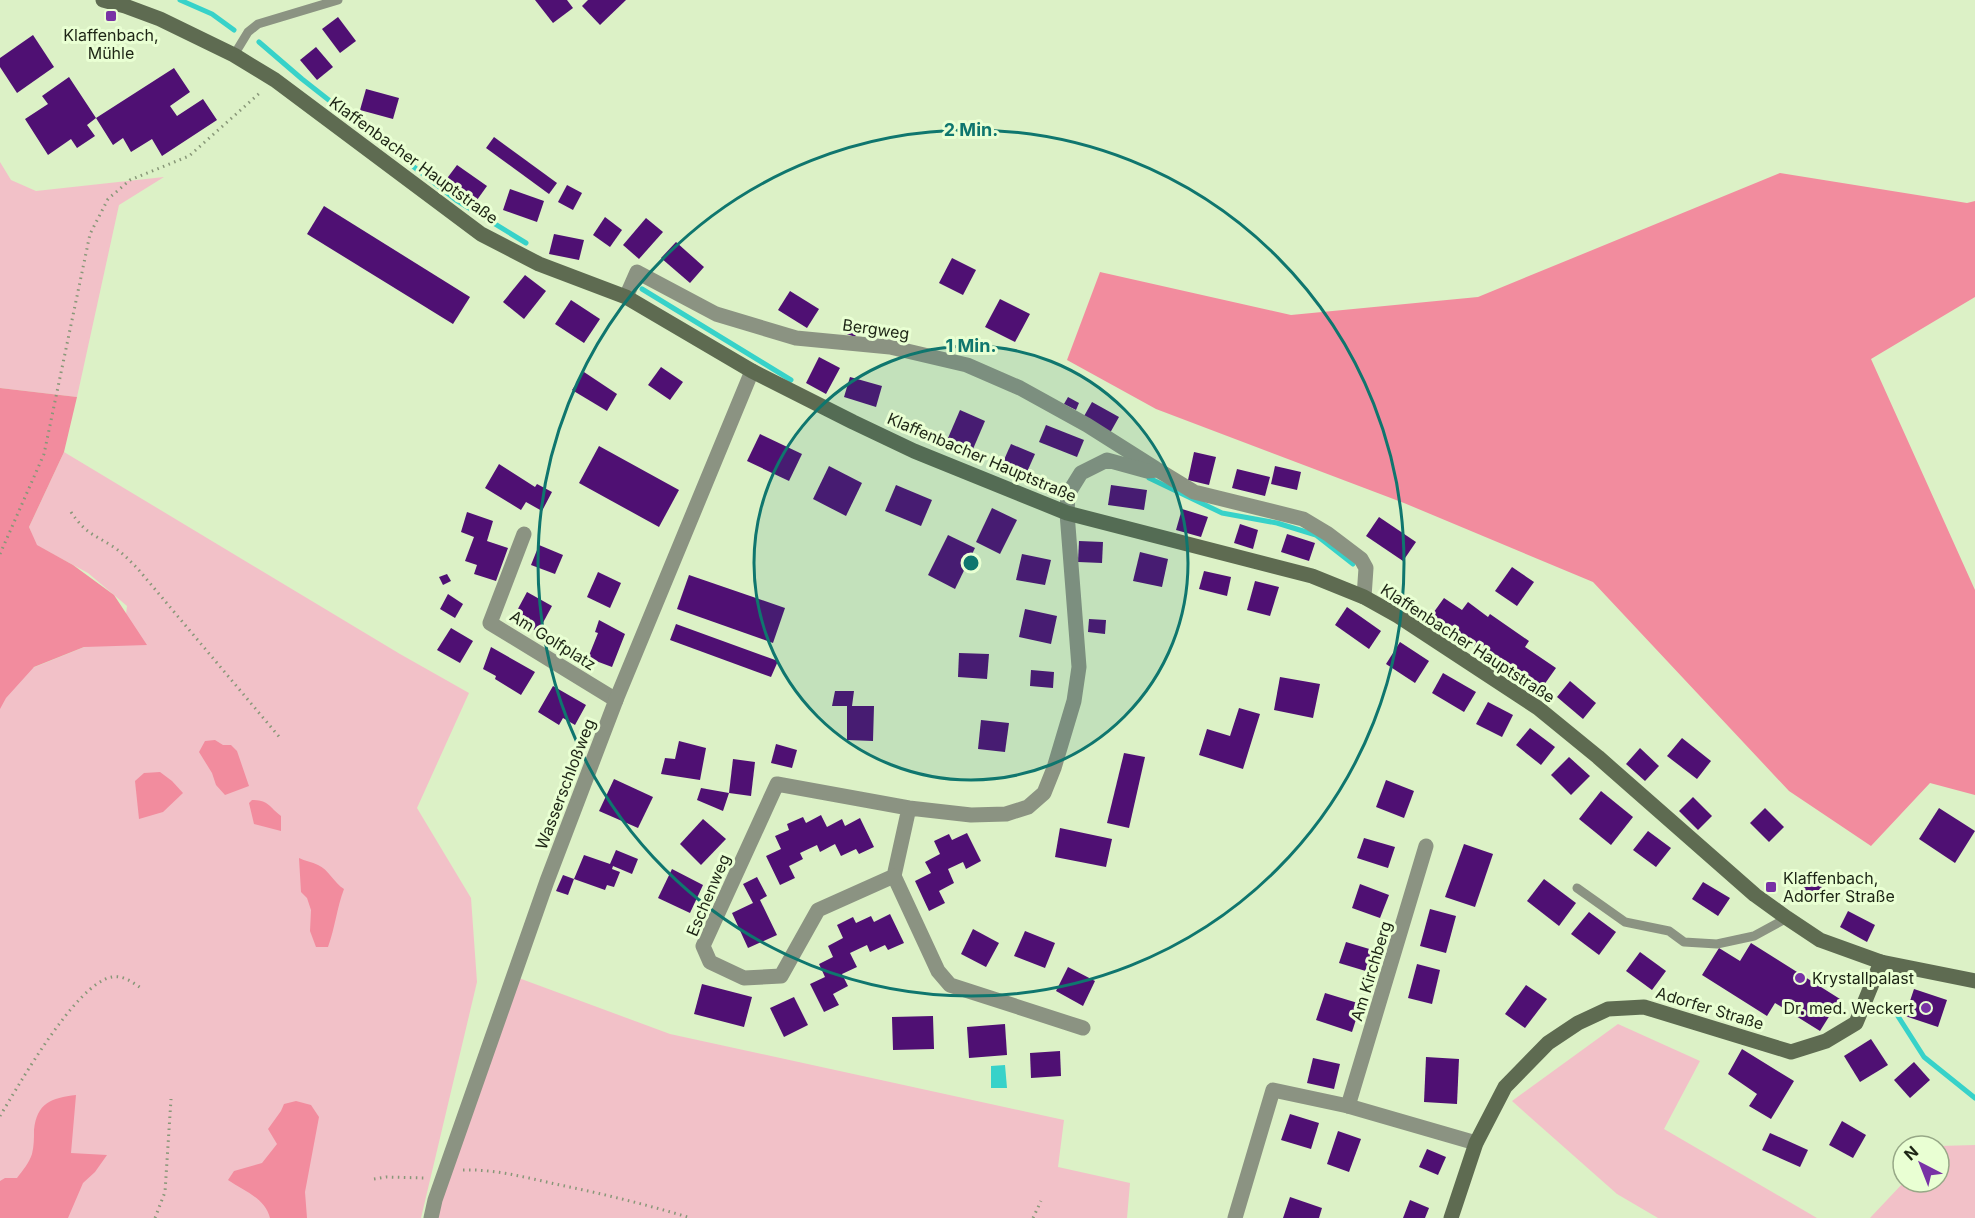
<svg xmlns="http://www.w3.org/2000/svg" width="1975" height="1218" font-family="Inter,sans-serif">
	<style>
		.green { fill: #f2c1c8 }
		.forest { fill: #f28c9e }
		.water { fill: #37d2c9 }
		.lines { fill: none; stroke-linecap: round; stroke-linejoin: round }
		.stream { stroke: #37d2c9; stroke-width: 5 }
		.building { fill: #4f1073 }
		.path { stroke: #889778; stroke-width: 3; stroke-dasharray: 1.5 4.5; stroke-linecap: butt }
		.lane { stroke: #8b9382; stroke-width: 9 }
		.street { stroke: #8b9382; stroke-width: 15 }
		.secondary { stroke: #5e6b51; stroke-width: 15 }
		.ring { fill: none; stroke: #0f766e; stroke-width: 3 }
		.poi-dot { fill: #7832a5; stroke: #e9ffd3; stroke-width: 2 }
		.labels { text-anchor: middle; dominant-baseline: central; stroke-width: 6; stroke-linejoin: round; paint-order: stroke }
		.poi-label { font-size: 16px; fill: #1d2515; stroke: #e9ffd3; text-anchor: start }
		.street-label { font-size: 16px; fill: #1d2515; stroke: #e9ffd3 }
		.centre { fill: #0f766e; stroke: #e9ffd3; stroke-width: 3 }
		.ring-label { font-size: 18px; text-anchor: middle; font-weight: bold; fill: #0f766e; stroke: #e9ffd3; stroke-width: 6; stroke-linejoin: round; paint-order: stroke }
	</style>
	<rect width="100%" height="100%" fill="#dcf1c6"/>
	<g class="green">
		<polygon points="0,162 11,180 36,191 164,177 119,205 77,397 0,388"/>
		<polygon points="64,452 400,654 469,693 417,808 471,898 477,982 421,1218 0,1218 0,681 124,631 127,606 88,573 36,545 29,527"/>
		<polygon points="516,977 670,1034 1064,1120 1058,1167 1130,1183 1127,1218 436,1218"/>
		<polygon points="1618,1024 1700,1061 1664,1129 1817,1218 1658,1218 1617,1194 1512,1101"/>
		<polygon points="1975,1145 1975,1218 1870,1218 1904,1182 1939,1182 1939,1146"/>
	</g>
	<g class="forest">
		<polygon points="1780,173 1967,203 1975,201 1975,297 1871,359 1975,590 1975,795 1930,783 1871,846 1789,791 1593,582 1404,503 1156,409 1067,360 1100,272 1291,315 1478,297"/>
		<polygon points="0,388 77,397 64,452 29,527 37,545 73,565 114,595 147,645 84,647 34,667 6,698 0,709"/>
		<polygon points="215,740 223,745 231,745 237,751 249,786 225,795 216,785 212,773 199,752 205,741"/>
		<polygon points="160,772 172,781 183,793 163,812 139,819 135,781 144,773"/>
		<path d="M 252,800 C 269,800 269,807 281,816 L 281,831 L 254,824 L 249,803 Z"/>
		<path d="M 299,858 C 305,861 312,862 318,865 C 328,869 334,883 344,889 C 337,907 335,928 328,947 L 316,947 L 310,931 L 311,910 L 307,898 L 301,892 Z"/>
		<path d="M 76,1095 L 71,1153 L 107,1155 L 95,1172 L 83,1183 L 68,1218 L 0,1218 L 0,1181 L 5,1178 L 17,1178 C 23,1170 29,1163 32,1154 C 34,1146 34,1138 34,1130 C 37,1103 51,1098 76,1095 Z"/>
		<path d="M 296,1101 L 311,1105 L 319,1117 L 305,1192 L 307,1218 L 270,1218 C 265,1198 244,1191 228,1180 L 234,1171 L 262,1163 L 277,1144 L 268,1129 L 281,1111 L 284,1104 Z"/>
	</g>
	<polygon class="water" points="1005,1065 1007,1088 991,1088 991,1066"/>
	<g class="lines">
		<g class="stream">
			<polyline points="180,0 212,14 234,30"/>
			<polyline points="259,42 302,79 456,200 526,243"/>
			<polyline points="642,289 791,380"/>
			<polyline points="1149,478 1222,513 1277,523 1316,535 1353,564"/>
			<polyline points="1894,1010 1924,1057 1975,1098"/>
		</g>
	</g>
	<g class="building">
		<polygon points="535,0 567,0 573,8 553,23"/>
		<polygon points="588,0 626,0 600,25 582,6"/>
		<polygon points="338,17 356,41 340,53 322,29"/>
		<polygon points="33,35 54,67 17,93 0,67 0,58"/>
		<polygon points="316,47 333,67 317,80 300,60"/>
		<polygon points="174,68 190,92 170,106 177,116 203,99 217,120 162,156 152,139 131,152 123,138 113,145 96,118"/>
		<polygon points="69,77 96,118 87,125 95,136 77,148 71,139 48,155 25,119 48,104 42,96"/>
		<polygon points="366,89 399,98 393,119 360,110"/>
		<polygon points="494,137 557,183 549,194 486,148"/>
		<polygon points="457,165 487,186 472,207 442,185"/>
		<polygon points="567,185 582,193 573,210 558,202"/>
		<polygon points="510,189 544,201 537,222 503,210"/>
		<polygon points="324,206 470,297 453,324 307,234"/>
		<polygon points="605,217 622,230 610,247 593,235"/>
		<polygon points="646,218 663,232 639,259 623,245"/>
		<polygon points="554,234 584,240 579,260 549,254"/>
		<polygon points="676,242 704,267 690,283 661,258"/>
		<polygon points="952,258 976,270 963,295 939,283"/>
		<polygon points="525,275 546,291 524,319 503,302"/>
		<polygon points="790,291 819,309 807,328 778,310"/>
		<polygon points="1000,299 1030,314 1015,342 985,327"/>
		<polygon points="571,300 600,319 584,343 555,324"/>
		<polygon points="847,326 858,330 855,337 844,333"/>
		<polygon points="819,357 840,368 826,394 806,383"/>
		<polygon points="661,367 683,382 670,400 648,385"/>
		<polygon points="584,372 617,394 607,411 572,390"/>
		<polygon points="850,377 882,386 876,407 844,397"/>
		<polygon points="1068,397 1079,403 1076,410 1064,404"/>
		<polygon points="1092,402 1119,417 1110,433 1083,418"/>
		<polygon points="960,410 985,421 970,456 945,445"/>
		<polygon points="1046,425 1084,440 1077,457 1039,442"/>
		<polygon points="760,434 802,454 789,481 747,461"/>
		<polygon points="1011,444 1035,454 1023,481 999,471"/>
		<polygon points="599,446 679,490 659,527 579,483"/>
		<polygon points="1194,452 1216,457 1209,485 1188,480"/>
		<polygon points="499,464 535,487 537,484 552,492 542,511 526,502 521,510 485,488"/>
		<polygon points="829,466 862,483 846,516 813,499"/>
		<polygon points="1275,466 1301,472 1297,490 1271,484"/>
		<polygon points="1237,469 1270,477 1265,496 1232,488"/>
		<polygon points="896,485 932,500 921,526 885,511"/>
		<polygon points="1111,485 1147,490 1144,510 1108,505"/>
		<polygon points="992,508 1017,520 1000,554 976,542"/>
		<polygon points="1182,509 1208,517 1201,537 1176,530"/>
		<polygon points="467,512 493,521 487,541 508,548 496,581 474,574 477,565 465,561 474,537 461,532"/>
		<polygon points="1379,517 1416,542 1403,561 1366,536"/>
		<polygon points="1240,524 1258,530 1253,549 1234,543"/>
		<polygon points="1287,534 1315,543 1309,561 1281,552"/>
		<polygon points="948,535 975,548 955,589 928,575"/>
		<polygon points="1079,541 1103,542 1102,563 1078,562"/>
		<polygon points="539,545 563,555 555,574 531,565"/>
		<polygon points="1140,552 1168,559 1162,587 1133,581"/>
		<polygon points="1022,554 1051,560 1045,585 1016,580"/>
		<polygon points="1512,567 1534,582 1517,606 1495,591"/>
		<polygon points="1204,571 1231,577 1227,596 1199,589"/>
		<polygon points="598,572 621,583 610,608 587,597"/>
		<polygon points="447,574 451,581 443,585 439,577"/>
		<polygon points="689,575 785,608 773,643 677,609"/>
		<polygon points="1255,581 1279,587 1270,616 1247,610"/>
		<polygon points="527,592 552,606 538,632 513,618"/>
		<polygon points="448,594 463,604 455,618 440,609"/>
		<polygon points="1444,598 1462,610 1468,602 1488,617 1490,614 1529,641 1525,647 1556,668 1539,692 1431,616"/>
		<polygon points="1347,607 1381,631 1369,649 1335,625"/>
		<polygon points="1025,609 1057,616 1051,644 1019,637"/>
		<polygon points="1089,619 1106,620 1105,634 1088,632"/>
		<polygon points="599,620 625,634 612,667 588,658 598,633 595,632"/>
		<polygon points="676,624 778,661 771,677 670,640"/>
		<polygon points="451,628 473,641 460,663 437,650"/>
		<polygon points="1400,642 1429,661 1415,683 1386,664"/>
		<polygon points="491,647 535,672 521,695 495,679 496,676 483,669"/>
		<polygon points="959,653 989,654 987,679 958,677"/>
		<polygon points="1031,670 1054,672 1053,688 1030,686"/>
		<polygon points="1443,673 1476,692 1464,712 1432,693"/>
		<polygon points="1280,677 1320,684 1313,718 1274,710"/>
		<polygon points="1570,681 1596,703 1583,719 1557,697"/>
		<polygon points="553,686 586,705 575,725 563,718 559,725 538,712"/>
		<polygon points="835,691 854,691 852,706 874,706 873,741 847,740 847,706 832,706"/>
		<polygon points="1488,702 1513,715 1502,737 1476,724"/>
		<polygon points="1239,708 1260,714 1243,769 1199,755 1207,729 1230,736"/>
		<polygon points="981,720 1009,723 1005,752 978,749"/>
		<polygon points="1530,728 1555,747 1541,765 1516,745"/>
		<polygon points="1682,738 1711,761 1697,779 1667,756"/>
		<polygon points="679,741 706,748 700,780 661,774 665,758 675,759"/>
		<polygon points="776,744 797,750 792,768 771,763"/>
		<polygon points="1640,748 1659,766 1645,781 1626,764"/>
		<polygon points="1124,753 1145,757 1129,828 1107,823"/>
		<polygon points="1569,757 1590,776 1571,795 1551,775"/>
		<polygon points="733,759 755,762 751,796 729,793"/>
		<polygon points="614,779 653,797 638,828 599,811"/>
		<polygon points="1386,780 1414,791 1404,818 1376,807"/>
		<polygon points="701,788 729,793 723,811 697,800"/>
		<polygon points="1601,791 1633,817 1611,845 1579,819"/>
		<polygon points="1693,797 1712,816 1698,830 1679,811"/>
		<polygon points="1765,808 1784,827 1769,842 1750,823"/>
		<polygon points="1939,808 1975,831 1955,863 1919,839"/>
		<polygon points="821,815 827,827 842,819 845,826 860,818 874,847 859,854 856,849 841,856 835,844 820,852 817,845 800,853 803,859 789,866 795,878 780,885 766,856 781,849 775,836 789,830 787,824 803,817 806,823"/>
		<polygon points="703,819 726,839 701,865 680,844"/>
		<polygon points="1060,828 1112,839 1106,867 1055,857"/>
		<polygon points="1648,831 1671,848 1656,867 1633,850"/>
		<polygon points="967,833 981,861 966,869 963,862 948,869 954,883 939,891 945,903 929,911 915,881 931,873 925,862 940,854 934,841 949,834 952,840"/>
		<polygon points="1364,838 1395,847 1388,868 1357,858"/>
		<polygon points="1464,844 1493,854 1475,907 1445,897"/>
		<polygon points="616,850 638,859 632,874 613,866 612,869 620,872 614,887 607,885 605,890 574,879 584,855 610,864"/>
		<polygon points="672,869 703,885 690,913 658,898"/>
		<polygon points="1812,872 1829,894 1816,904 1799,882"/>
		<polygon points="563,875 574,879 568,895 556,891"/>
		<polygon points="757,877 767,896 760,900 777,935 748,948 732,913 753,903 743,884"/>
		<polygon points="1544,879 1576,903 1559,926 1527,901"/>
		<polygon points="1703,882 1730,898 1718,916 1692,899"/>
		<polygon points="1360,884 1389,895 1380,918 1352,908"/>
		<polygon points="1430,909 1456,916 1446,953 1420,946"/>
		<polygon points="1848,911 1875,925 1867,942 1840,927"/>
		<polygon points="1589,912 1616,932 1599,955 1571,934"/>
		<polygon points="890,914 904,943 888,950 885,945 870,952 867,945 850,953 857,967 842,974 848,986 833,994 839,1005 824,1012 810,984 825,977 819,964 833,957 828,946 843,938 837,925 853,917 856,923 871,916 874,922"/>
		<polygon points="973,929 999,943 986,967 961,954"/>
		<polygon points="1025,931 1055,943 1045,968 1014,956"/>
		<polygon points="1346,942 1376,951 1369,972 1339,963"/>
		<polygon points="1751,943 1840,999 1820,1031 1775,1003 1767,1016 1702,975 1719,948 1740,961"/>
		<polygon points="1640,952 1666,971 1652,990 1626,971"/>
		<polygon points="1417,964 1440,970 1432,1004 1408,998"/>
		<polygon points="1068,967 1095,981 1083,1006 1056,991"/>
		<polygon points="702,984 752,997 744,1027 694,1014"/>
		<polygon points="1526,985 1547,999 1525,1028 1505,1014"/>
		<polygon points="1914,989 1947,1000 1938,1027 1905,1016"/>
		<polygon points="1325,993 1361,1004 1352,1032 1316,1020"/>
		<polygon points="794,997 808,1025 784,1037 770,1008"/>
		<polygon points="933,1016 934,1049 893,1050 892,1017"/>
		<polygon points="1005,1024 1007,1055 969,1058 967,1027"/>
		<polygon points="1871,1039 1888,1065 1860,1082 1844,1056"/>
		<polygon points="1742,1049 1794,1081 1771,1119 1749,1106 1757,1094 1728,1074"/>
		<polygon points="1060,1051 1061,1076 1031,1078 1030,1053"/>
		<polygon points="1426,1057 1459,1059 1457,1104 1424,1102"/>
		<polygon points="1313,1058 1340,1064 1334,1089 1307,1083"/>
		<polygon points="1914,1062 1930,1080 1910,1098 1894,1080"/>
		<polygon points="1290,1114 1319,1123 1311,1149 1281,1140"/>
		<polygon points="1842,1121 1866,1135 1853,1158 1829,1145"/>
		<polygon points="1338,1131 1361,1139 1349,1172 1327,1164"/>
		<polygon points="1770,1133 1808,1150 1800,1167 1762,1150"/>
		<polygon points="1427,1149 1446,1157 1438,1175 1419,1167"/>
		<polygon points="1290,1197 1322,1208 1319,1218 1283,1218"/>
		<polygon points="1410,1200 1429,1208 1425,1218 1403,1218"/>
	</g>
	<g class="lines">
		<g class="path">
			<path d="M 71,512 C 85,533 93,534 112,546 C 122,552 130,561 138,569 L 281,739"/>
			<polyline points="0,554 44,454 90,234 108,199 130,180 189,156 262,91"/>
			<path d="M 0,1116 C 19,1085 76,983 112,977 C 123,975 132,982 141,988"/>
			<path d="M 463,1170 C 496,1169 528,1178 560,1185 C 604,1194 648,1205 691,1218"/>
			<polyline points="374,1179 386,1177 425,1178"/>
			<polyline points="155,1218 165,1192 171,1099"/>
			<polyline points="1033,1218 1041,1201"/>
		</g>
		<g class="lane">
			<polyline points="234,55 248,32 258,24 338,0"/>
			<polyline points="1577,888 1625,922 1669,931 1684,942 1717,944 1754,936 1787,918"/>
		</g>
		<g class="street">
			<polyline points="626,297 637,272 716,314 796,338 890,347 967,365 1020,388 1087,425 1155,468"/>
			<polyline points="524,534 490,623 616,700"/>
			<polyline points="909,808 894,876 818,910 781,976 744,978 710,962 703,946 777,784 909,808 971,815 1006,814 1028,807 1044,793 1054,768 1074,701 1079,667 1067,513 1068,494 1081,473 1107,460 1147,471 1158,470 1194,492 1303,519 1328,534 1361,559 1366,568 1364,597"/>
			<polyline points="894,876 938,971 950,985 1083,1028"/>
			<polyline points="1348,1106 1426,846"/>
			<polyline points="431,1218 435,1200 547,881 616,700 752,371"/>
			<polyline points="1235,1218 1273,1090 1348,1106 1476,1143"/>
		</g>
		<g class="secondary">
			<polyline points="103,0 125,6 160,19 234,55 275,80 481,234 539,264 626,297 752,371 853,422 914,451 1067,513 1312,576 1364,597 1398,616 1538,708 1598,757 1755,895 1787,918 1820,940 1881,962 1975,981"/>
			<polyline points="1451,1218 1476,1143 1505,1087 1548,1043 1578,1023 1608,1009 1644,1007 1791,1052 1826,1041 1856,1023 1881,962"/>
		</g>
	</g>
	<circle cx="971" cy="563" r="217" fill="#0f766e" fill-opacity=".12"/>
	<g class="ring">
		<circle cx="971" cy="563" r="217"/>
		<circle cx="971" cy="563" r="433"/>
	</g>
	<g class="poi-dot">
		<rect x="105" y="10" width="12" height="12" rx="3"/>
		<rect x="1765" y="881" width="12" height="12" rx="3"/>
		<circle cx="1800" cy="978" r="6"/>
		<circle cx="1926" cy="1008" r="6"/>
	</g>
	<g class="labels">
		<g class="poi-label">
			<text x="111" y="35" text-anchor="middle">Klaffenbach,<tspan x="111" dy="18">Mühle</tspan></text>
			<text x="1783" y="878">Klaffenbach,<tspan x="1783" dy="18">Adorfer Straße</tspan></text>
			<text x="1812" y="978">Krystallpalast</text>
			<text x="1914" y="1008" text-anchor="end">Dr. med. Weckert</text>
		</g>
		<g class="street-label">
			<text transform="translate(414 160) rotate(36)">Klaffenbacher Hauptstraße</text>
			<text transform="translate(876 329) rotate(8)">Bergweg</text>
			<text transform="translate(982 457) rotate(23)">Klaffenbacher Hauptstraße</text>
			<text transform="translate(553 640) rotate(32)">Am Golfplatz</text>
			<text transform="translate(1468 643) rotate(33)">Klaffenbacher Hauptstraße</text>
			<text transform="translate(565 784) rotate(-69)">Wasserschloßweg</text>
			<text transform="translate(708 895) rotate(-67)">Eschenweg</text>
			<text transform="translate(1371 971) rotate(-73)">Am Kirchberg</text>
			<text transform="translate(1710 1008) rotate(17)">Adorfer Straße</text>
		</g>
	</g>
	<circle cx="971" cy="563" r="9" class="centre"/>
	<g class="ring-label">
		<text x="971" y="136">2 Min.</text>
		<text x="971" y="352">1 Min.</text>
	</g>
	<g transform="translate(1921 1164) rotate(318)"><circle r="28" fill="#e9ffd3" stroke="#97a887" stroke-width="1.5"/>
	<path d="M0-4.5L10 22L0 15L-10 22Z" fill="#7832a5"/>
	<text y="-9" font-size="16" font-weight="bold" text-anchor="middle" fill="#1d2515">N</text>
	</g>
</svg>
